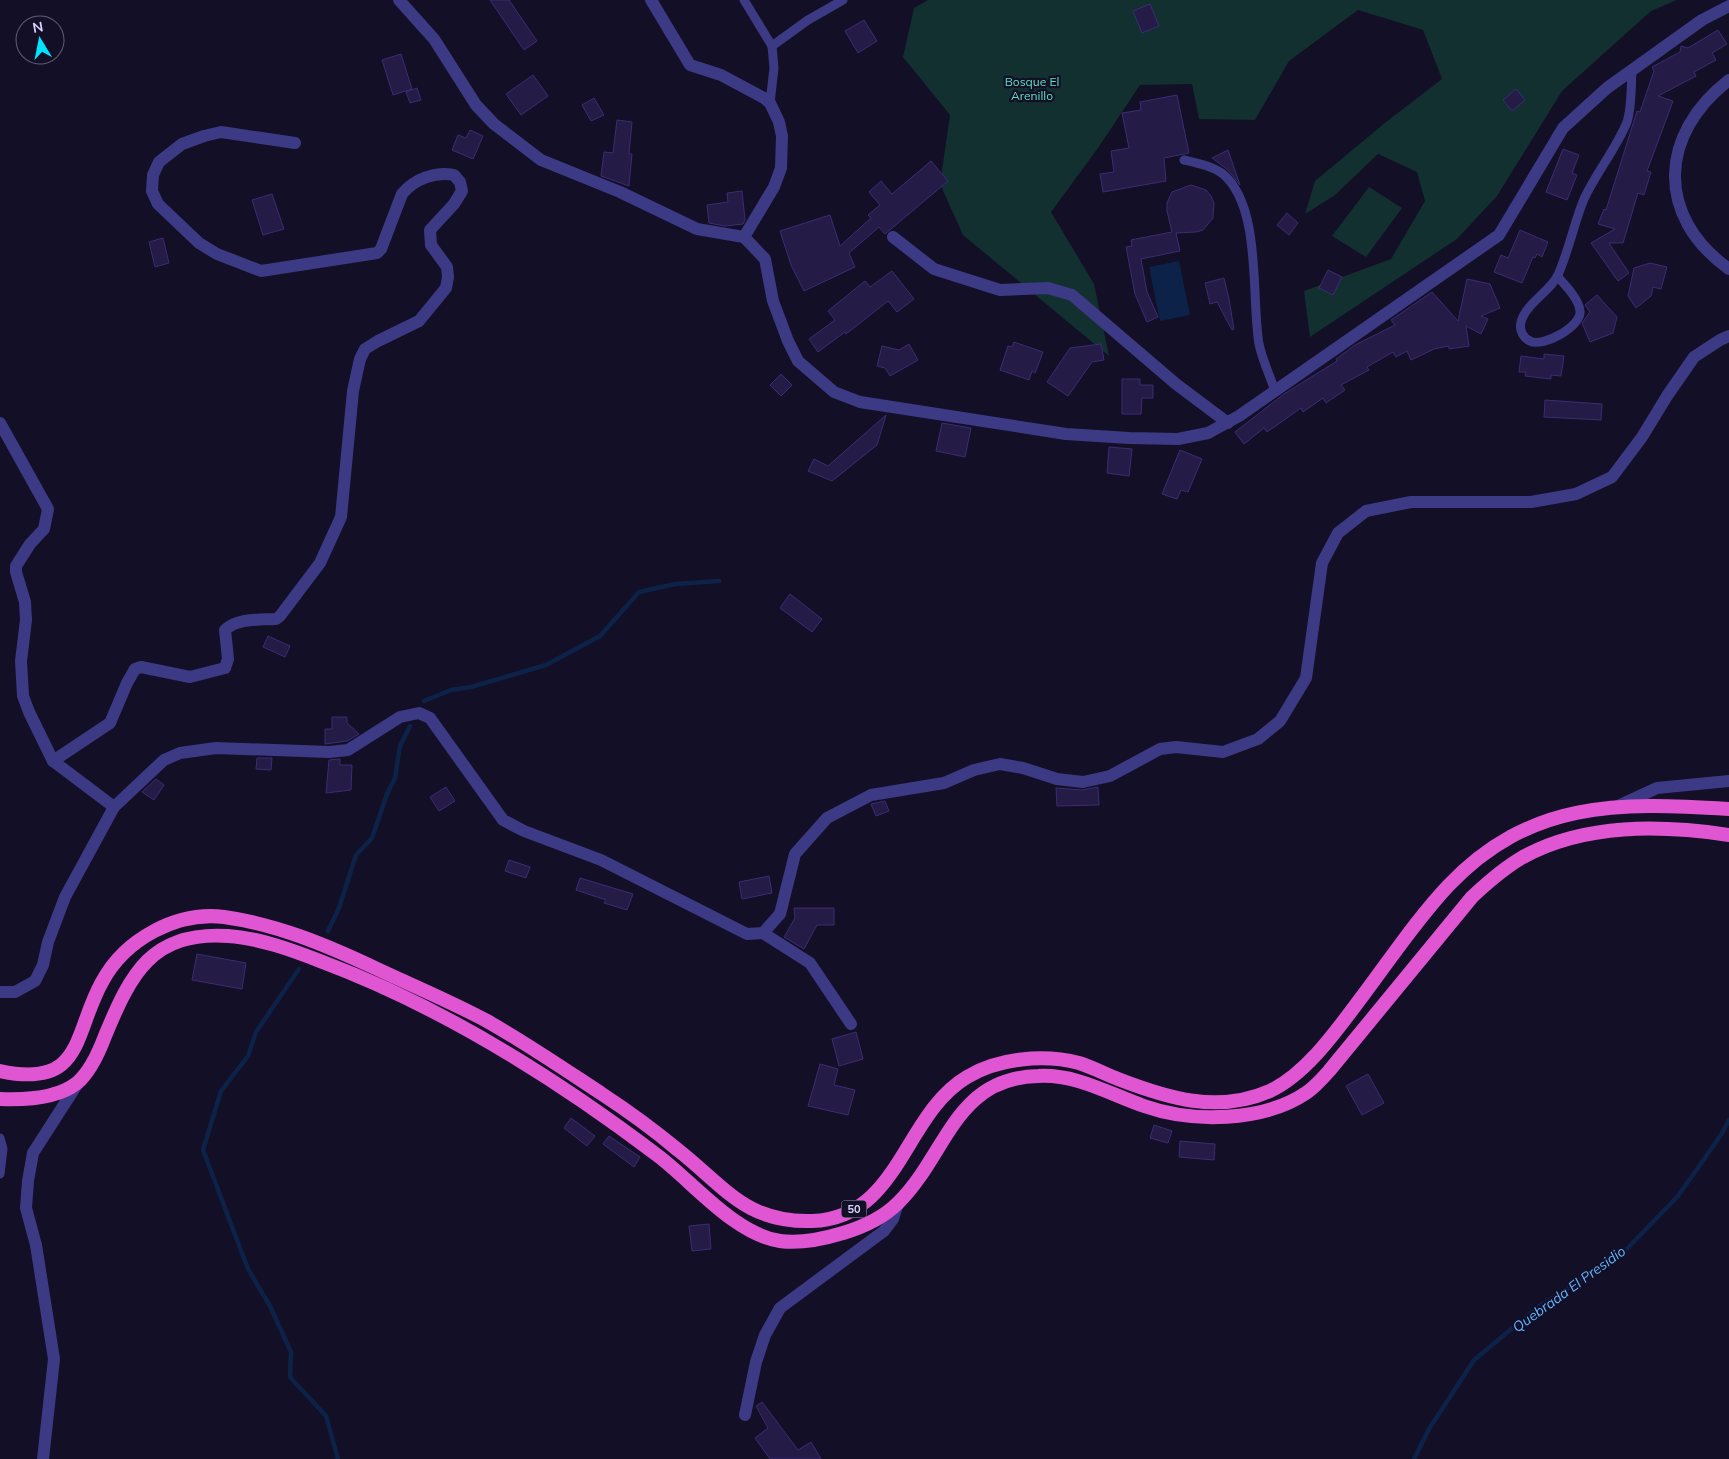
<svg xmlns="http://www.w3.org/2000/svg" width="1729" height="1459" font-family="Mulish,sans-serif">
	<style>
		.green { fill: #12302f }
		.water { fill: #0c2248 }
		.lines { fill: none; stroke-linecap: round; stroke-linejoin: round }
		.stream { stroke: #0c2248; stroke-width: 4.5 }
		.building { fill: #241b47; stroke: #3b2d73 }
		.service { stroke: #3d3a85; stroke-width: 9 }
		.minor { stroke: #3d3a85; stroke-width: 12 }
		.trunk { stroke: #e055d1; stroke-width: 14 }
		.labels { text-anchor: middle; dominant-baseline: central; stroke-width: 4.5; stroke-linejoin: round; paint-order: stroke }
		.shield { fill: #130f26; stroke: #9e99be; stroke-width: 1 }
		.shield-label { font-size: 11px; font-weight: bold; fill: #d9d4ff }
		.park-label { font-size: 12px; fill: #5fe0c0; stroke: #130f26 }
		.water-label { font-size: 14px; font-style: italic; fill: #62b6ff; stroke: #130f26 }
	</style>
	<rect width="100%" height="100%" fill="#130f26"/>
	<g class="green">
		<polygon points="928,0 1677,0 1651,11 1562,91 1497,196 1457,239 1310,337 1304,291 1391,259 1425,201 1417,172 1378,154 1335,195 1305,214 1315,181 1386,122 1442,79 1423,30 1358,10 1289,61 1255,120 1199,119 1192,84 1140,85 1098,148 1051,212 1094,284 1109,356 963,235 940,184 950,115 903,57 914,8"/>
		<polygon points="1369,187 1402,208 1366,257 1332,236"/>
	</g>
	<polygon class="water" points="1179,261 1190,315 1160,321 1149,267"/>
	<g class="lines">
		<g class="stream">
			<polyline points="424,701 451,690 471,687 546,665 600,636 639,592 675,584 719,581"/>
			<polyline points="328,931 339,908 356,855 372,838 387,794 395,778 400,746 410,726"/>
			<polyline points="299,969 256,1032 248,1056 221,1091 203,1150 248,1269 270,1306 291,1352 290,1377 326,1416 338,1459"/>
			<polyline points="1414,1459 1429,1429 1474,1360 1538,1307 1620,1256 1678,1196 1721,1135 1729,1120"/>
		</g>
	</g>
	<g class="building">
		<polygon points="490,0 509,0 537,41 524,50"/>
		<polygon points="1150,4 1159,26 1142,33 1133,11"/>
		<polygon points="864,20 877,41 858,53 845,31"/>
		<polygon points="1718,30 1727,44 1712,53 1716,60 1694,72 1696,76 1658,96 1673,101 1647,171 1651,172 1644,195 1638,193 1623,243 1609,243 1629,273 1618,281 1591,243 1615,229 1598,224 1604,209 1606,210 1637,111 1640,112 1654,71 1652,67 1680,52 1681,46 1688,48"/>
		<polygon points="401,54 412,89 393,95 382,60"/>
		<polygon points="533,75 548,96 521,115 506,94"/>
		<polygon points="417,88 421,100 410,103 406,92"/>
		<polygon points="1516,89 1525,100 1512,111 1503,100"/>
		<polygon points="1177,95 1189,153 1164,158 1166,181 1103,192 1100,174 1114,172 1111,151 1129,148 1122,113 1141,110 1140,102"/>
		<polygon points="594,98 604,115 591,121 582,105"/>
		<polygon points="617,120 632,122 629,154 632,154 629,186 601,176 604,152 613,153"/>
		<polygon points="470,130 483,136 473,159 452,150 458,135 466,138"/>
		<polygon points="1563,149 1579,155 1572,173 1577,175 1567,200 1546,192"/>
		<polygon points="1228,150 1240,185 1228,170 1212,158"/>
		<polygon points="931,161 948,181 885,234 879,227 849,253 855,267 804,291 791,265 780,231 830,215 840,246 871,218 868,215 880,205 869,192 881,181 892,194"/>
		<polygon points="1191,185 1206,190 1211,196 1214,203 1213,218 1203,230 1196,232 1176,233 1180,251 1141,259 1147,292 1158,317 1147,322 1135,294 1126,247 1132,246 1131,240 1172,232 1167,211 1167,203 1172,192"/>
		<polygon points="742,191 745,220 743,224 725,226 709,223 707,205 728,202 727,193"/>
		<polygon points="272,194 284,229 263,235 252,200"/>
		<polygon points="1287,213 1298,223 1289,235 1277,225"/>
		<polygon points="1520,230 1548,242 1542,257 1537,254 1535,258 1533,257 1522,283 1494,272 1501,255 1508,258"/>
		<polygon points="163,238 169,263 155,267 149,242"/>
		<polygon points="1650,263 1667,267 1661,289 1653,287 1651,296 1636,308 1628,296 1634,268"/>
		<polygon points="1328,270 1342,277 1333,295 1319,288"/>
		<polygon points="892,271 914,299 897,312 888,301 846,334 845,332 818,352 809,339 835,320 828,311 865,281 870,287"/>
		<polygon points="1224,278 1229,299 1234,329 1232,330 1217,302 1210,304 1205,283"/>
		<polygon points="1467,279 1490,284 1500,308 1481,316 1488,319 1481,334 1466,326 1469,346 1449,349 1449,346 1434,349 1411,360 1407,351 1396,357 1393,352 1367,367 1369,370 1341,385 1345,390 1326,403 1323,398 1303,412 1301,408 1267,432 1264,428 1244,444 1235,432 1284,394 1337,361 1336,359 1355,345 1395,325 1391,320 1432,292 1458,321"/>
		<polygon points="1597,295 1617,317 1613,333 1590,342 1582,323 1590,312 1585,305"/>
		<polygon points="1014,342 1043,352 1035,373 1032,371 1029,380 1000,370 1008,346 1012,347"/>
		<polygon points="909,344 918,360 890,376 885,368 877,366 882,346 899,350"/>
		<polygon points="1101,344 1104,360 1092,362 1068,396 1047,382 1070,348"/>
		<polygon points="1544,354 1564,356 1561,376 1551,375 1551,379 1525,376 1526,372 1519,372 1521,356 1544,359"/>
		<polygon points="781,374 792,385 781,396 770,385"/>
		<polygon points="1122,379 1140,379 1140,385 1153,385 1153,398 1142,398 1141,414 1122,414"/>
		<polygon points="1545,400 1602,404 1601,420 1544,417"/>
		<polygon points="886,415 877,445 832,481 808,471 814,459 828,466"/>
		<polygon points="942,423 971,428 965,457 936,451"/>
		<polygon points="1109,447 1132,449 1129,476 1107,473"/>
		<polygon points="1180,450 1202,459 1188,492 1181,490 1177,499 1162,494"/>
		<polygon points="790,594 822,619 812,632 780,608"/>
		<polygon points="268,636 290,646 285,657 263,647"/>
		<polygon points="332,717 347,717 347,723 359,734 347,741 325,744 325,729 332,729"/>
		<polygon points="257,758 272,758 271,770 256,769"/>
		<polygon points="340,759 340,765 352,765 351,790 326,793 329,760"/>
		<polygon points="156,779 164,785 154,800 142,792"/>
		<polygon points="446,787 455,801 439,811 430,797"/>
		<polygon points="1098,787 1099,805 1057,806 1056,788 1082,790"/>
		<polygon points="885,801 889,811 876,816 871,804"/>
		<polygon points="509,860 530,867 526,878 505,871"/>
		<polygon points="769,876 772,893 742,899 739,882"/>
		<polygon points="580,878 633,894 627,910 604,903 606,900 576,890"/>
		<polygon points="794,908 834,908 834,925 817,925 804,949 784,937 795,918"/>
		<polygon points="197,954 246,963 242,989 192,980"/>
		<polygon points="856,1032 863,1059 839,1066 832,1039"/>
		<polygon points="820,1064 838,1069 834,1085 855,1090 848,1115 808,1106"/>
		<polygon points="1368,1074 1384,1103 1362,1115 1346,1086"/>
		<polygon points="571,1118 595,1136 587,1146 564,1128"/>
		<polygon points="1154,1125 1172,1131 1168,1143 1150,1138"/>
		<polygon points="609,1136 640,1157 634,1167 603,1144"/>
		<polygon points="1180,1141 1215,1144 1214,1160 1179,1157"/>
		<polygon points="709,1224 711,1249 692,1251 689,1226"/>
		<polygon points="762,1402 798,1450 811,1442 821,1459 770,1459 755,1438 768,1428 756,1406"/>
	</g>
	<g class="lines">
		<g class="service">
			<polyline points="744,0 772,46"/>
			<polyline points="770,103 774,68 772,46 808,20 843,0"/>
			<path d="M 1184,160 C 1197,163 1212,166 1223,174 C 1262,207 1251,298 1259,344 C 1262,359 1270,376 1275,391"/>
			<path d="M 1557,276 C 1565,285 1579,299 1580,311 C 1582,326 1543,348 1530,341 C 1523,338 1519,330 1521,322 C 1526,303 1550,292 1558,275 C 1569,250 1574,223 1584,199 C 1596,173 1616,149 1627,122 C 1632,107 1631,85 1632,69"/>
			<polyline points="0,1138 3,1149 0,1174"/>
		</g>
		<g class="minor">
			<polyline points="399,0 434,39 476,105 494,124 541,160 620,192 697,229 744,237 765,259 773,301 788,341 798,361 834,392 860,402 1066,434 1129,438 1178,439 1208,433 1239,416 1499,235 1563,128 1607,88 1702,20 1729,6"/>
			<polyline points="651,0 690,65 721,75 764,98 770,103 779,122 782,136 781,168 774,187 744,237"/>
			<path d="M 1729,80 C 1659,134 1655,216 1729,269"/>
			<polyline points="893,237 934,269 1000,290 1048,288 1072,295 1176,384 1228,423"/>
			<polyline points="0,423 48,509 44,529 30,544 16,566 16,572 25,602 26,620 21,661 23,696 29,712 53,761 114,807"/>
			<path d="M 53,761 L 110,723 L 127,683 L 135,669 L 141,667 L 190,677 L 225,668 L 228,659 L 225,630 C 237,618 259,620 276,619 L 280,616 L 320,563 L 341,517 L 353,391 L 360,359 L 365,349 L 378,341 L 419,321 L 446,288 L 448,277 L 447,267 L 431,245 L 430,230 L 454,204 L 462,191 L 460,182 L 454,175 C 436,171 414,179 402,194 L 381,249 L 377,253 L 261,271 L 217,254 L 199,243 L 158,204 L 152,191 L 153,175 L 159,162 L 182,144 L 204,136 L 221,132 L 295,143"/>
			<polyline points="1618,806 1657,788 1729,781"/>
			<polyline points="763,933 810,963 851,1024"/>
			<polyline points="0,992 15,992 35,981 43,965 48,942 65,897 114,807 164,760 180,753 216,748 329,752 348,750 400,717 419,713 430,718 503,820 524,831 601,860 747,934 763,933 780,914 795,854 827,818 871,795 944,783 974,770 1000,764 1023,768 1057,779 1083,782 1110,776 1160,749 1176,747 1223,752 1258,739 1280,721 1306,678 1322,563 1338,533 1366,511 1411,502 1531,502 1576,494 1612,477 1642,437 1667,396 1694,357 1720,340 1729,336"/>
			<polyline points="745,1415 756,1362 765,1335 780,1308 884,1231 893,1219 898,1203"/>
			<polyline points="43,1459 54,1359 36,1245 26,1208 28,1181 33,1153 78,1083"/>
		</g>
		<g class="trunk">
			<path d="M 0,1071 C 84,1089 73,1034 102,982 C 125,939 177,911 224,917 C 276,924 326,945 373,967 C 411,985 450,1001 487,1021 C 526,1043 564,1069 602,1094 C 628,1111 654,1130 678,1150 C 725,1187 746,1223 812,1221 C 900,1218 903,1115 967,1077 C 998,1058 1044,1054 1079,1063 C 1092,1067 1105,1074 1118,1079 C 1167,1098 1218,1114 1270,1091 C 1308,1073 1339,1027 1364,994 C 1391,958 1417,919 1448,886 C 1530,800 1618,802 1729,809"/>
			<path d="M 0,1099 C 24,1100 57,1099 77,1083 C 90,1072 99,1052 105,1036 C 131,973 152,931 228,936 C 259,938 292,950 320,961 C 441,1006 554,1077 657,1155 C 692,1181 734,1234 780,1241 C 800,1244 823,1239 843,1233 C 863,1227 883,1218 898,1203 C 947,1155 954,1078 1038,1076 C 1077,1074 1109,1094 1144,1106 C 1192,1123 1263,1122 1306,1093 C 1315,1087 1322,1079 1329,1071 L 1472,897 C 1488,882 1504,868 1523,857 C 1585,823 1661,825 1729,835"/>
		</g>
	</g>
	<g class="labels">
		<rect class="shield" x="841.5" y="1200.5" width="25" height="17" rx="4"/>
		<g class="shield-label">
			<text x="854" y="1209">50</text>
		</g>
		<g class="park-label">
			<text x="1032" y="81">Bosque El<tspan x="1032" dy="14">Arenillo</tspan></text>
		</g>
		<g class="water-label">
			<text transform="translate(1569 1289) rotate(-36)">Quebrada El Presidio</text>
		</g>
	</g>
	<g transform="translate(40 40) rotate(350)"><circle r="24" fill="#130f26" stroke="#625e7d"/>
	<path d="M0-4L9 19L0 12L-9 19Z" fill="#00e5ff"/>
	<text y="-8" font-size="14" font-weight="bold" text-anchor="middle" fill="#d9d4ff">N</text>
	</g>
</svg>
